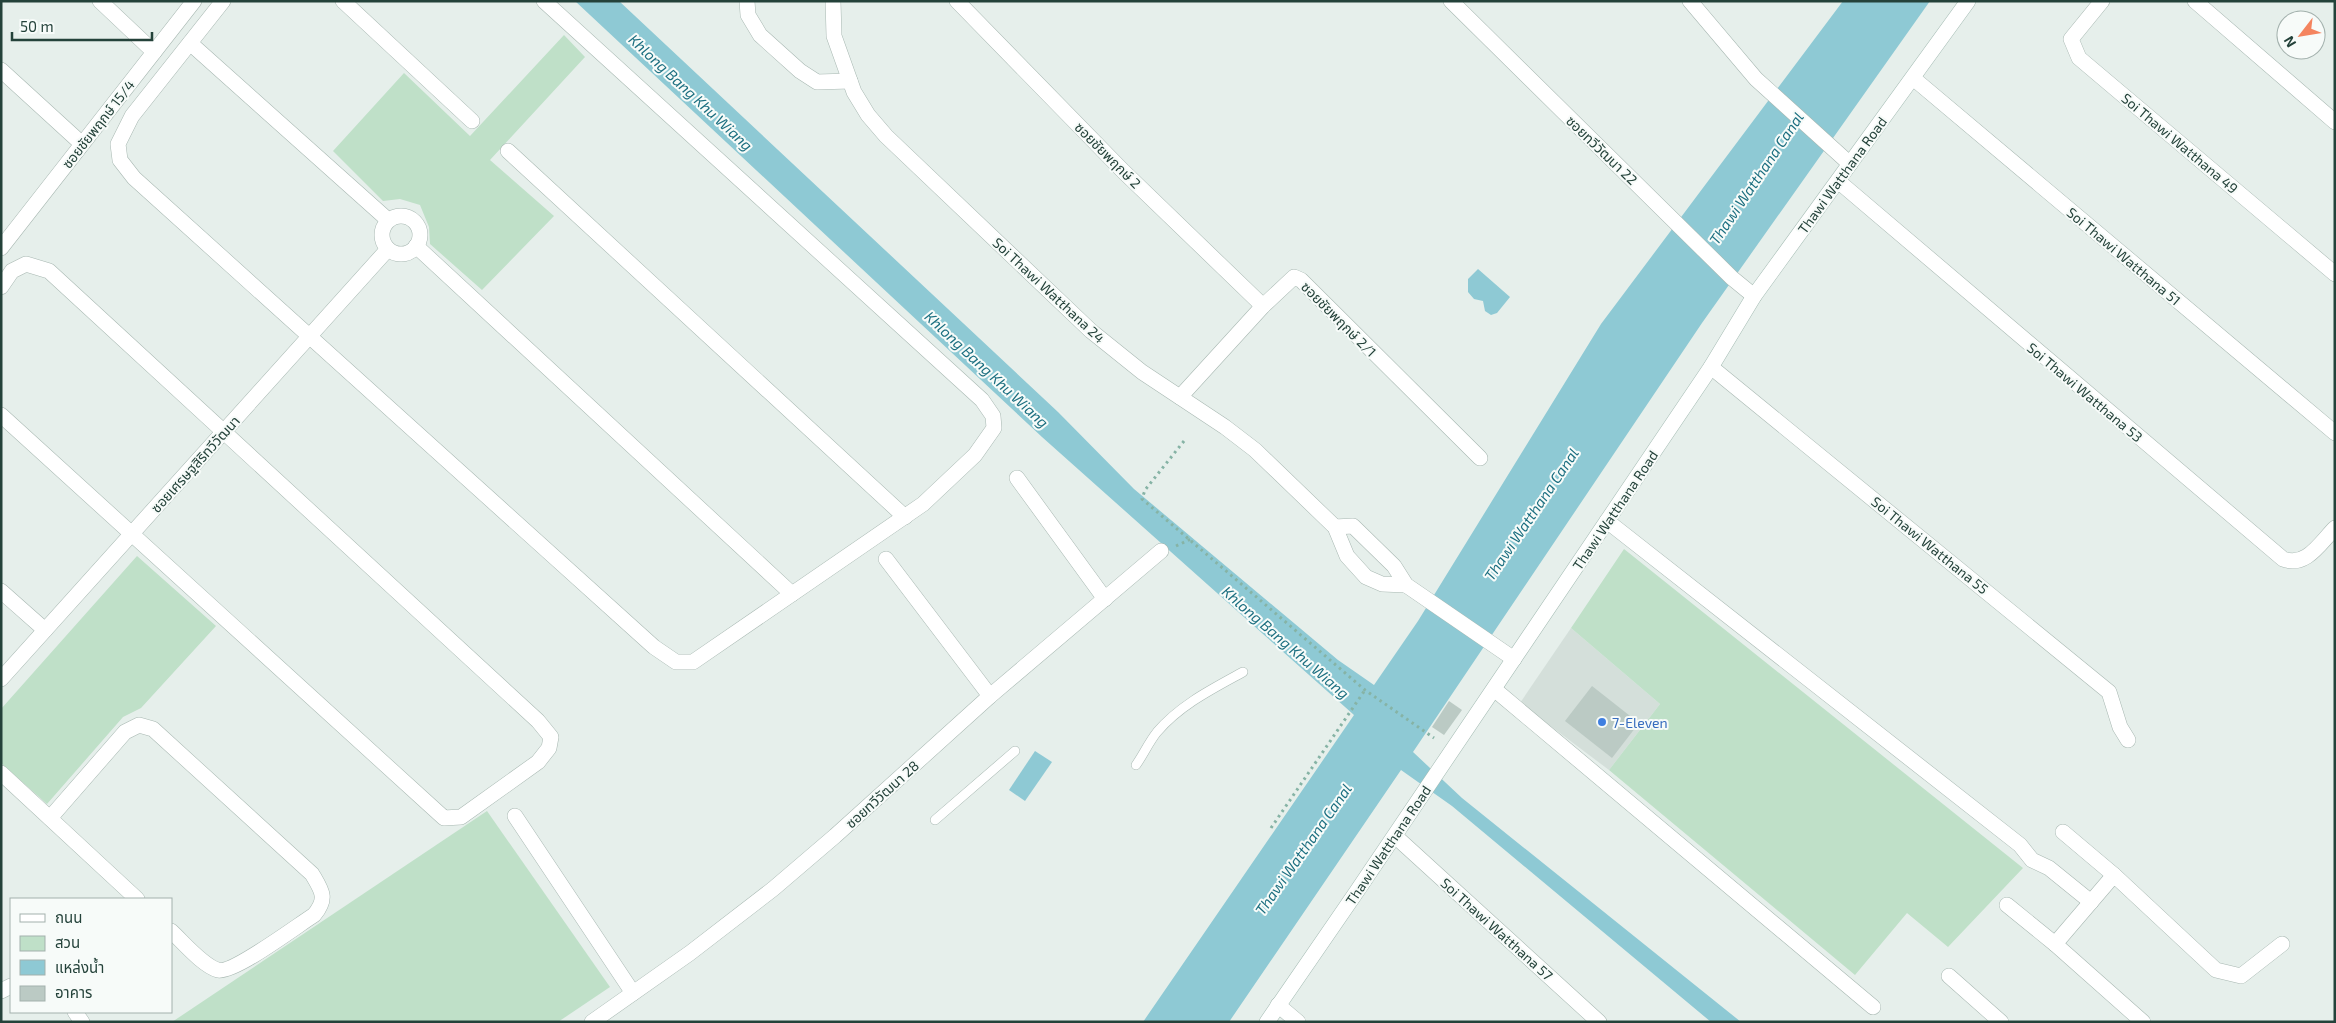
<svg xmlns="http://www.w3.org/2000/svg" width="2336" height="1023" font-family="'Exo 2','Noto Sans Thai',sans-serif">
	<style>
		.built { fill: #d4dfda }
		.green { fill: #bfe0c8 }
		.water { fill: #8ec9d4 }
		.building { fill: #bbcac4 }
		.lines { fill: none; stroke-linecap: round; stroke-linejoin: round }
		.service-casing { stroke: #a8b8b2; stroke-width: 10 }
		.minor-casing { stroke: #a8b8b2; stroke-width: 16 }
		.secondary-casing { stroke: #a4bbb3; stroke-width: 16 }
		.path { stroke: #86b3a5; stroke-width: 3; stroke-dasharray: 2.5 4; stroke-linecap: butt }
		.service { stroke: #fff; stroke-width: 9 }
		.minor { stroke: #fff; stroke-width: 15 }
		.secondary { stroke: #fff; stroke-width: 15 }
		.shop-dot { fill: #3f7fe0; stroke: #f7fbf9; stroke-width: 2 }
		.labels { text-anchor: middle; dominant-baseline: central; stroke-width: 4; stroke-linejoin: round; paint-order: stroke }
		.street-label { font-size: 14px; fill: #24423a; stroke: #f7fbf9 }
		.shop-label { font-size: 14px; fill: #366cbe; stroke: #f7fbf9; text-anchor: start }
		.water-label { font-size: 15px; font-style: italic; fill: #1c6f80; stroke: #f7fbf9 }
	</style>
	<rect width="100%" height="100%" fill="#e6efeb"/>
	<polygon class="built" points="1571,628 1660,704 1609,770 1520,703"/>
	<g class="green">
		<polygon points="564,35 585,57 490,160 554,216 482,290 430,244 429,227 420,205 400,199 383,201 333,151 404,73 470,136"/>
		<polygon points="1624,549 2023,868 1948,947 1907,913 1855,975 1609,770 1660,704 1571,628"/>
		<polygon points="137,556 216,626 141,708 123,717 47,804 1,763 1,709"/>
		<polygon points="487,811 610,987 558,1022 172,1022"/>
	</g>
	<g class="water">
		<polygon points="575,1 619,1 1058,412 1134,489 1338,660 1374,685 1418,621 1601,324 1843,1 1930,1 1702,323 1413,752 1462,798 1741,1022 1711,1022 1452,806 1401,770 1229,1022 1143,1022 1354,715 1042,437"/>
		<polygon points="1478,269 1510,297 1497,313 1491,315 1485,311 1483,301 1474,299 1468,292 1468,279"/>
		<polygon points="1035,751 1052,762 1025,801 1009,790"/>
	</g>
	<g class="building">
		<polygon points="1592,686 1639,723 1612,758 1565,721"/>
		<polygon points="1449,701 1462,710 1444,735 1432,727"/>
	</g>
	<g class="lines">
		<defs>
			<g id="service">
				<path d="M 1136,765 C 1143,755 1149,742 1157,732 C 1180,705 1212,689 1243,672"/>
				<polyline points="935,820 1015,751"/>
			</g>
			<g id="minor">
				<polyline points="100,1 154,52"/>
				<polyline points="223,1 132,116 118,144 120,160 134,178 654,647 676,662 693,662 923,504 975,455 994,428 993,416 982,400 544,1"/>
				<polyline points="343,1 472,121"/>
				<polyline points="747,1 748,15 760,35 800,71 817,82 850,81"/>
				<polyline points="833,1 834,36 854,92 868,115 886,136 1091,331 1142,372 1225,427 1255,450 1335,527 1347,556 1366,577 1382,584 1406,585"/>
				<polyline points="957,1 1123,171 1263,306"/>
				<polyline points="1451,1 1732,278 1754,296"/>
				<polyline points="1690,1 1756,79 1850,164"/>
				<polyline points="2102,1 2071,39 2079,58 2335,274"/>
				<polyline points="2195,1 2335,122"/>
				<polyline points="190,43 388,220"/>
				<polyline points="1,70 82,144"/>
				<polyline points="1913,78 2335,433"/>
				<polyline points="508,151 905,517"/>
				<path d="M 1838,181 L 2283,559 C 2306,568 2320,543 2335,528"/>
				<circle cx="401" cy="235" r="19"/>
				<polyline points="416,246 792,594"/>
				<polyline points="1,248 194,1"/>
				<polyline points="1,287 12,271 26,264 49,271 538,721 551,737 549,748 538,762 461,817 444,818 1,415"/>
				<polyline points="1711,367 2109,692 2120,727 2128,740"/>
				<polyline points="1180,397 1263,306 1294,277 1301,280 1480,458"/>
				<polyline points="1017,478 1105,599"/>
				<polyline points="1607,521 2020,845 2032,860 2049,868 2091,902"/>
				<polyline points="1335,527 1353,526 1394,566 1406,585 1514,659"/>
				<polyline points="886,559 990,696"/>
				<polyline points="1,591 45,630"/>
				<polyline points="1,679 388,249"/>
				<polyline points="1494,689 1873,1007"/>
				<polyline points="1,773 137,899"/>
				<polyline points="515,816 633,993"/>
				<path d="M 50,818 L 125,732 L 139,725 L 153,729 L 312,874 C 322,891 328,898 314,915 C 298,925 233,974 218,970 C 203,966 183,942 171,931"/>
				<polyline points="2063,832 2114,875"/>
				<polyline points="1395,836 1599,1022"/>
				<polyline points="2007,905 2055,944"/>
				<polyline points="1949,976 2001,1022"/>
				<polyline points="1,991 11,986"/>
				<polyline points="1278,1005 1298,1022"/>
				<polyline points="75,1012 82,1022"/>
				<polyline points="592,1022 690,953 773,889 835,836 990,696 1161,551"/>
				<polyline points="2143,1022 2055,944 2114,875 2216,970 2241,976 2282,944"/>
			</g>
			<polyline id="secondary" points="1267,1022 1353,897 1711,367 1754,296 1968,1"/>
		</defs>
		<use href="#service" class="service-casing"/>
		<use href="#minor" class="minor-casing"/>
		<use href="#secondary" class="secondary-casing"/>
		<g class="path">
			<polyline points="1184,441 1145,490 1142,499 1365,690 1434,738"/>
			<polyline points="1176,546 1191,539"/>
			<polyline points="1271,828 1365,690"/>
		</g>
		<use href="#service" class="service"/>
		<use href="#minor" class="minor"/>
		<use href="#secondary" class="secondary"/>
	</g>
	<circle class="shop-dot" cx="1602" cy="722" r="5"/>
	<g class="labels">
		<g class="street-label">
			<text transform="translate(98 124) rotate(-52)">ซอยชัยพฤกษ์ 15/4</text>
			<text transform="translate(2180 143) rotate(40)">Soi Thawi Watthana 49</text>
			<text transform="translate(1602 150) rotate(44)">ซอยทวีวัฒนา 22</text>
			<text transform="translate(1108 155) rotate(45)">ซอยชัยพฤกษ์ 2</text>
			<text transform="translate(1842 175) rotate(-54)">Thawi Watthana Road</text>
			<text transform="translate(2124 256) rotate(40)">Soi Thawi Watthana 51</text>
			<text transform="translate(1049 290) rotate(43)">Soi Thawi Watthana 24</text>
			<text transform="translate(1339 319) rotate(45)">ซอยชัยพฤกษ์ 2/1</text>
			<text transform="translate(2085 392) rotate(40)">Soi Thawi Watthana 53</text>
			<text transform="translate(195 464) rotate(-48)">ซอยเศรษฐสิริทวีวัฒนา</text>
			<text transform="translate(1615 510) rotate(-56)">Thawi Watthana Road</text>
			<text transform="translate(1930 545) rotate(39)">Soi Thawi Watthana 55</text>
			<text transform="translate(882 794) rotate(-42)">ซอยทวีวัฒนา 28</text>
			<text transform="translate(1388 845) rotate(-56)">Thawi Watthana Road</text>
			<text transform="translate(1497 929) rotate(42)">Soi Thawi Watthana 57</text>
		</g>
		<g class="shop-label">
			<text x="1612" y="722">7-Eleven</text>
		</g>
		<g class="water-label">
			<text transform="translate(691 92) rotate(43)">Khlong Bang Khu Wiang</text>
			<text transform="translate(1756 178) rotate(-56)">Thawi Watthana Canal</text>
			<text transform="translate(987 369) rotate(43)">Khlong Bang Khu Wiang</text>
			<text transform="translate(1531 514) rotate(-56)">Thawi Watthana Canal</text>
			<text transform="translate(1286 642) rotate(41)">Khlong Bang Khu Wiang</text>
			<text transform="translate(1303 849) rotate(-55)">Thawi Watthana Canal</text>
		</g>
	</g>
	<rect width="2336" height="1023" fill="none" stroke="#24423a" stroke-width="5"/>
	<rect x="10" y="898" width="162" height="115" fill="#f7fbf9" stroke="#a3b1ad"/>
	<rect x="20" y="914" width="25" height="8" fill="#ffffff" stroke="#a3b1ad"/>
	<text x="55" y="923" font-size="15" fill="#24423a">ถนน</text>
	<rect x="20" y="936" width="25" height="15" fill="#bfe0c8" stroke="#a3b1ad"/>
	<text x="55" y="948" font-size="15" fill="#24423a">สวน</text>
	<rect x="20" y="960" width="25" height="15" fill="#8ec9d4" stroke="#a3b1ad"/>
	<text x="55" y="973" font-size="15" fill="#24423a">แหล่งน้ำ</text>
	<rect x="20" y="986" width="25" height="15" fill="#bbcac4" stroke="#a3b1ad"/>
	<text x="55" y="998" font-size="15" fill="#24423a">อาคาร</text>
	<g transform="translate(2301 35) rotate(239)"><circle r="24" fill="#f7fbf9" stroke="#a3b1ad"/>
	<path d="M0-4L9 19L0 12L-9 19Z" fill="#f4845f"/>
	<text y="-8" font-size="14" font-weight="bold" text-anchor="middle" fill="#24423a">N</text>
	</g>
	<path d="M12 32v8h140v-8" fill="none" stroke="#24423a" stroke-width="2.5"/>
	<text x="20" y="32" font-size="15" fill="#24423a" stroke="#f7fbf9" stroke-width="4" paint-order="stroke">50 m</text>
</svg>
